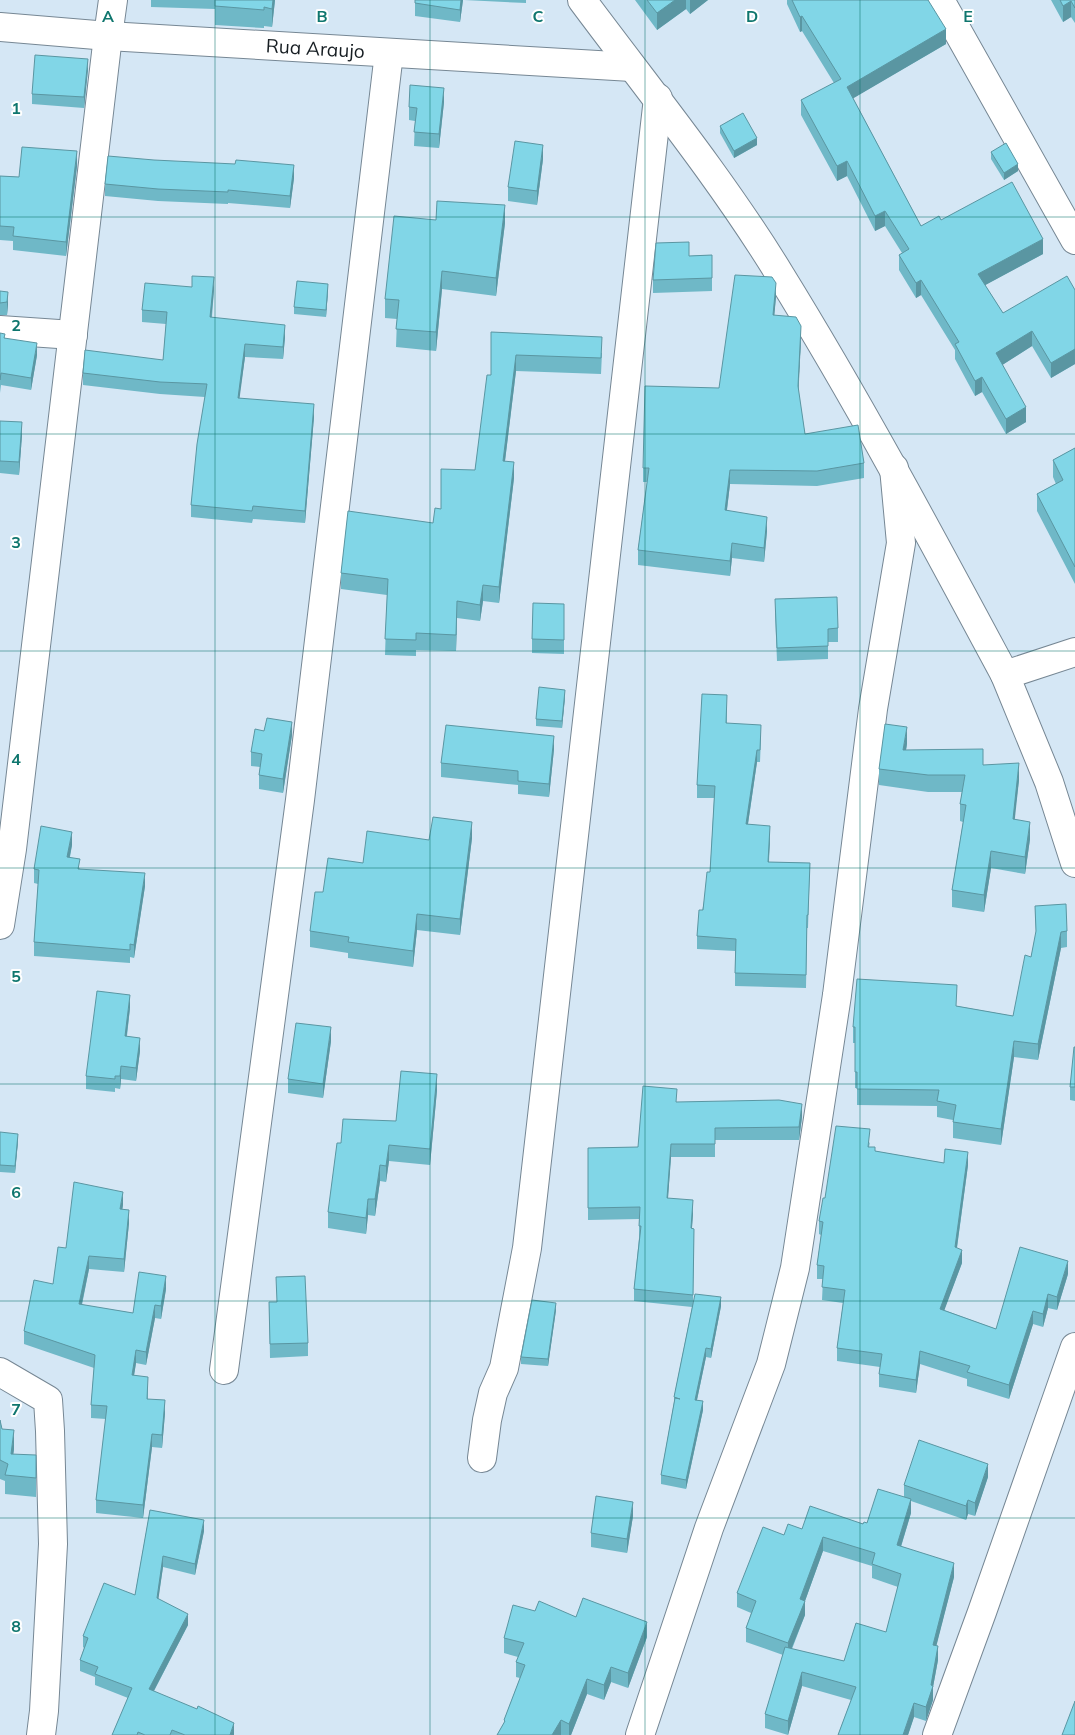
<svg xmlns="http://www.w3.org/2000/svg" width="1075" height="1735" font-family="Mulish,sans-serif">
	<style>
		.lines { fill: none; stroke-linecap: round; stroke-linejoin: round }
		.minor-casing { stroke: #768794; stroke-width: 30 }
		.minor { stroke: #fff; stroke-width: 28 }
		.wall { fill: #6fb8c7; fill-rule: evenodd }
		.shaded-wall { fill: #5a96a2 }
		.building { fill: #81d6e7; stroke: #5a96a2 }
		.grid { fill: none; stroke: #0f766e; stroke-width: 1; stroke-opacity: 0.55 }
		.labels { text-anchor: middle; dominant-baseline: central; stroke-width: 4; stroke-linejoin: round; paint-order: stroke }
		.street-label { font-size: 19px; fill: #161d22; stroke: #fff }
		.grid-label { font-size: 16px; text-anchor: middle; font-weight: bold; fill: #0f766e; stroke: #fff; stroke-width: 4; stroke-linejoin: round; paint-order: stroke }
	</style>
	<rect width="100%" height="100%" fill="#d5e7f5"/>
	<g class="lines">
		<defs>
			<g id="minor">
				<path d="M 582,0 C 649,90 720,177 779,273 C 860,404 932,539 1005,675 L 1075,652"/>
				<polyline points="940,0 1075,240"/>
				<path id="s1" d="M 0,27 L 108,36 L 632,67"/>
				<polyline points="0,330 73,335"/>
				<polyline points="1005,675 1049,782 1075,863"/>
				<polyline points="0,925 12,849 108,36 113,0"/>
				<polyline points="224,1370 300,800 389,53"/>
				<polyline points="0,1372 48,1400 50,1431 53,1544 44,1711 41,1735"/>
				<polyline points="482,1458 487,1420 493,1393 504,1368 527,1248 658,98"/>
				<polyline points="640,1735 709,1528 771,1364 795,1268 837,995 873,709 901,543 894,468"/>
				<polyline points="937,1735 982,1612 1075,1347"/>
			</g>
		</defs>
		<use href="#minor" class="minor-casing"/>
		<use href="#minor" class="minor"/>
	</g>
	<g class="wall">
		<polygon points="151,0 275,0 272,27 264,26 264,28 215,25 215,9 151,7"/>
		<polygon points="415,0 463,0 460,22 415,16"/>
		<polygon points="464,0 526,0 526,3"/>
		<polygon points="635,0 708,0 690,14 686,9 657,30"/>
		<polygon points="787,0 928,0 946,44 853,98 921,226 941,220 1043,254 985,285 1003,313 1075,290 1075,364 1051,378 1032,346 1002,365 1026,422 1006,434 982,392 975,396 955,359 955,350 921,295 916,298 899,270 899,255 902,253 885,226 875,231 847,176 837,181 801,115 801,100 834,83 802,31 800,32 787,4"/>
		<polygon points="1051,0 1075,0 1075,23 1071,17 1063,22"/>
		<polygon points="88,69 84,108 32,104 32,94"/>
		<polygon points="444,102 439,148 414,146 415,121 409,120 409,107"/>
		<polygon points="720,126 757,145 734,158 720,133"/>
		<polygon points="991,152 1018,171 1004,180 991,159"/>
		<polygon points="543,159 537,205 508,201 508,187"/>
		<polygon points="77,166 66,256 13,250 13,241 0,240 0,176 19,177"/>
		<polygon points="294,178 290,208 228,203 228,204 158,201 105,196 105,184"/>
		<polygon points="436,220 505,223 496,296 442,289 436,351 396,347 397,319 385,318 385,299"/>
		<polygon points="712,255 712,291 653,293 653,280 689,256"/>
		<polygon points="214,290 212,317 285,337 283,359 245,357 239,398 314,417 305,523 253,519 252,523 191,517 191,505 205,397 160,394 83,385 83,373 163,360 166,324 142,322 142,310"/>
		<polygon points="0,291 8,304 7,315 0,315"/>
		<polygon points="328,291 326,317 294,314 294,307"/>
		<polygon points="776,297 774,316 801,340 798,390 805,434 864,463 864,478 817,486 730,484 727,510 767,531 764,562 732,558 730,576 638,565 638,550 647,482 643,482 643,468 719,388"/>
		<polygon points="491,332 602,353 601,374 516,371 505,461 514,478 499,603 483,601 480,621 457,618 456,651 416,650 416,656 385,655 387,595 341,589 341,573 433,523 441,509 475,470 491,375"/>
		<polygon points="0,333 5,338 37,355 31,390 1,385 0,393"/>
		<polygon points="0,421 22,435 19,475 0,473"/>
		<polygon points="1075,448 1075,584 1037,511 1037,494 1056,484 1053,477 1053,460"/>
		<polygon points="564,604 564,654 532,653 532,639"/>
		<polygon points="775,613 838,628 838,642 828,642 828,659 777,661"/>
		<polygon points="565,697 562,728 536,726 536,719"/>
		<polygon points="727,708 727,723 761,737 760,762 757,762 748,824 770,838 769,862 810,863 808,928 807,928 806,988 735,986 735,951 697,949 697,936 710,872 714,798 697,798 697,785"/>
		<polygon points="292,735 283,793 259,789 259,775 260,767 251,766 251,752"/>
		<polygon points="907,744 906,750 983,765 1019,780 1014,819 1030,839 1025,874 991,868 984,912 952,907 952,890 963,822 960,821 960,804 962,792 928,792 879,785 879,769"/>
		<polygon points="554,749 549,797 518,794 518,785 441,777 441,763"/>
		<polygon points="472,838 460,935 417,930 413,967 348,958 348,953 310,947 310,931 323,892 363,863 429,840"/>
		<polygon points="72,845 70,857 80,869 145,886 134,958 130,957 130,963 34,956 34,942 38,884 34,883 34,869"/>
		<polygon points="1035,906 1067,931 1067,947 1061,948 1038,1060 1014,1057 1001,1145 953,1138 953,1120 937,1117 937,1106 857,1105 857,1088 855,1088 855,1043 853,1043 853,1027 957,1006 1013,1016 1031,957 1036,934"/>
		<polygon points="130,1008 127,1036 140,1051 136,1081 121,1079 120,1089 115,1088 115,1092 86,1089 86,1076"/>
		<polygon points="331,1041 323,1098 288,1093 288,1079"/>
		<polygon points="1075,1047 1075,1101 1070,1100 1070,1087"/>
		<polygon points="437,1090 430,1165 389,1161 386,1182 380,1181 375,1216 368,1215 366,1234 328,1228 328,1212 341,1143 396,1121"/>
		<polygon points="677,1102 802,1117 799,1140 715,1140 715,1157 671,1157 668,1198 693,1213 692,1228 694,1229 693,1305 721,1306 711,1358 706,1357 697,1400 703,1410 686,1489 661,1484 661,1475 674,1402 674,1397 692,1307 634,1301 634,1289 639,1238 639,1219 588,1220 588,1148 638,1147"/>
		<polygon points="0,1132 18,1141 15,1173 0,1172"/>
		<polygon points="870,1142 869,1147 875,1151 944,1163 968,1165 957,1248 962,1263 944,1310 996,1329 1068,1274 1057,1310 1048,1308 1043,1327 1033,1324 1009,1399 967,1386 967,1379 920,1364 916,1393 879,1387 879,1374 880,1367 837,1361 837,1348 843,1303 822,1300 823,1279 817,1279 817,1265 821,1235 819,1234 819,1221 825,1198"/>
		<polygon points="123,1205 122,1210 129,1223 124,1272 89,1269 82,1305 133,1313 166,1289 161,1319 155,1318 146,1365 136,1363 134,1375 148,1390 148,1399 165,1413 162,1448 152,1447 143,1518 96,1513 96,1500 106,1419 91,1418 91,1405 94,1368 24,1344 24,1331 53,1284 66,1248"/>
		<polygon points="269,1302 308,1343 308,1356 270,1358"/>
		<polygon points="556,1310 548,1366 521,1364 521,1357"/>
		<polygon points="0,1420 2,1429 14,1449 13,1454 36,1478 36,1497 5,1494 5,1481 0,1479"/>
		<path d="M 988,1477 L 975,1516 L 968,1514 L 966,1520 L 911,1501 L 911,1513 L 901,1547 L 954,1577 L 936,1646 L 938,1660 L 933,1687 L 933,1700 L 926,1721 L 914,1717 L 908,1735 L 838,1735 L 851,1700 L 802,1686 L 788,1735 L 765,1728 L 765,1714 L 783,1655 L 746,1642 L 746,1628 L 751,1613 L 737,1607 L 737,1593 L 784,1535 L 802,1529 L 867,1523 L 904,1497 L 904,1485 ZM 823,1551 L 872,1566 L 872,1578 L 898,1587 L 886,1632 L 844,1661 L 792,1649 L 805,1615 L 805,1601 Z"/>
		<polygon points="150,1510 204,1531 195,1575 163,1567 158,1599 188,1625 154,1691 234,1734 234,1735 112,1735 128,1698 95,1685 95,1677 80,1671 80,1660 84,1648 83,1647 83,1636 135,1595"/>
		<polygon points="633,1516 627,1553 591,1547 591,1533"/>
		<polygon points="535,1611 576,1617 647,1637 628,1688 611,1682 604,1700 587,1694 571,1735 497,1735 504,1723 504,1720 520,1678 516,1677 516,1662 518,1657 504,1653 504,1638"/>
	</g>
	<g class="shaded-wall">
		<polygon points="273,0 275,0 272,27 272,9"/>
		<polygon points="461,0 463,0 460,22 460,10"/>
		<polygon points="675,0 686,0 686,9 657,30 657,13"/>
		<polygon points="690,0 708,0 690,14"/>
		<polygon points="1071,1 1071,17 1063,22 1063,6"/>
		<polygon points="802,16 802,31 800,32 800,17"/>
		<polygon points="946,29 946,44 847,102 847,87"/>
		<polygon points="88,59 88,69 84,108 84,97"/>
		<polygon points="444,88 444,102 439,148 439,134"/>
		<polygon points="757,138 757,145 734,158 734,151"/>
		<polygon points="543,145 543,159 537,205 537,191"/>
		<polygon points="77,151 77,166 66,256 66,242"/>
		<polygon points="847,161 847,176 837,181 837,166"/>
		<polygon points="1018,164 1018,171 1004,180 1004,173"/>
		<polygon points="294,165 294,178 290,208 290,196"/>
		<polygon points="505,205 505,223 496,296 496,278"/>
		<polygon points="885,211 885,226 875,231 875,216"/>
		<polygon points="1043,239 1043,254 978,289 978,274"/>
		<polygon points="442,271 442,289 436,351 436,332"/>
		<polygon points="214,277 214,290 210,330 210,317"/>
		<polygon points="921,280 921,295 916,298 916,283"/>
		<polygon points="776,283 776,297 773,330 773,315"/>
		<polygon points="328,284 328,291 326,317 326,310"/>
		<polygon points="8,292 8,304 7,315 7,302"/>
		<polygon points="285,325 285,337 283,359 283,347"/>
		<polygon points="801,326 801,340 798,401 798,386"/>
		<polygon points="1032,331 1032,346 996,369 996,353"/>
		<polygon points="37,343 37,355 31,390 31,378"/>
		<polygon points="245,344 245,357 238,410 238,398"/>
		<polygon points="1075,349 1075,364 1051,378 1051,363"/>
		<polygon points="516,355 516,371 503,477 503,461"/>
		<polygon points="982,377 982,392 975,396 975,381"/>
		<polygon points="314,404 314,417 305,523 305,511"/>
		<polygon points="1026,407 1026,422 1006,434 1006,419"/>
		<polygon points="22,422 22,435 19,475 19,462"/>
		<polygon points="514,462 514,478 499,603 499,587"/>
		<polygon points="730,470 730,484 725,525 725,510"/>
		<polygon points="767,517 767,531 764,562 764,548"/>
		<polygon points="732,543 732,558 730,576 730,561"/>
		<polygon points="483,585 483,601 480,621 480,605"/>
		<polygon points="457,601 457,618 456,651 456,635"/>
		<polygon points="565,690 565,697 562,728 562,721"/>
		<polygon points="292,722 292,735 283,793 283,779"/>
		<polygon points="907,727 907,744 903,767 903,750"/>
		<polygon points="554,736 554,749 549,797 549,784"/>
		<polygon points="757,750 757,762 746,837 746,824"/>
		<polygon points="1019,763 1019,780 1013,836 1013,819"/>
		<polygon points="472,822 472,838 460,935 460,919"/>
		<polygon points="1030,822 1030,839 1025,874 1025,857"/>
		<polygon points="770,826 770,838 768,874 768,862"/>
		<polygon points="72,832 72,845 67,870 67,857"/>
		<polygon points="991,851 991,868 984,912 984,895"/>
		<polygon points="145,873 145,886 134,958 134,945"/>
		<polygon points="417,914 417,930 413,967 413,951"/>
		<polygon points="1061,932 1061,948 1038,1060 1038,1044"/>
		<polygon points="130,995 130,1008 125,1049 125,1036"/>
		<polygon points="331,1027 331,1041 323,1098 323,1084"/>
		<polygon points="140,1038 140,1051 136,1081 136,1068"/>
		<polygon points="1014,1041 1014,1057 1001,1145 1001,1129"/>
		<polygon points="121,1066 121,1079 120,1089 120,1076"/>
		<polygon points="437,1074 437,1090 430,1165 430,1149"/>
		<polygon points="802,1104 802,1117 799,1140 799,1127"/>
		<polygon points="18,1134 18,1141 15,1173 15,1166"/>
		<polygon points="671,1144 671,1157 667,1211 667,1198"/>
		<polygon points="389,1145 389,1161 386,1182 386,1166"/>
		<polygon points="968,1152 968,1165 955,1261 955,1247"/>
		<polygon points="380,1165 380,1181 375,1216 375,1199"/>
		<polygon points="123,1192 123,1205 120,1222 120,1209"/>
		<polygon points="368,1199 368,1215 366,1234 366,1218"/>
		<polygon points="693,1200 693,1213 691,1241 691,1228"/>
		<polygon points="129,1210 129,1223 124,1272 124,1259"/>
		<polygon points="962,1250 962,1263 940,1322 940,1309"/>
		<polygon points="89,1256 89,1269 79,1317 79,1304"/>
		<polygon points="1068,1261 1068,1274 1057,1310 1057,1297"/>
		<polygon points="166,1276 166,1289 161,1319 161,1306"/>
		<polygon points="1048,1294 1048,1308 1043,1327 1043,1314"/>
		<polygon points="721,1297 721,1306 711,1358 711,1349"/>
		<polygon points="556,1303 556,1310 548,1366 548,1359"/>
		<polygon points="155,1305 155,1318 146,1365 146,1352"/>
		<polygon points="1033,1311 1033,1324 1009,1399 1009,1385"/>
		<polygon points="706,1348 706,1357 695,1409 695,1400"/>
		<polygon points="136,1350 136,1363 132,1388 132,1375"/>
		<polygon points="920,1351 920,1364 916,1393 916,1380"/>
		<polygon points="165,1400 165,1413 162,1448 162,1435"/>
		<polygon points="703,1401 703,1410 686,1489 686,1480"/>
		<polygon points="14,1430 14,1449 11,1473 11,1454"/>
		<polygon points="152,1434 152,1447 143,1518 143,1505"/>
		<polygon points="988,1464 988,1477 975,1516 975,1503"/>
		<polygon points="911,1499 911,1513 897,1559 897,1545"/>
		<polygon points="968,1500 968,1514 966,1520 966,1506"/>
		<polygon points="633,1502 633,1516 627,1553 627,1539"/>
		<polygon points="204,1520 204,1531 195,1575 195,1564"/>
		<polygon points="823,1537 823,1551 805,1601 805,1615 788,1657 788,1643 800,1599"/>
		<polygon points="163,1556 163,1567 157,1609 157,1598"/>
		<polygon points="954,1563 954,1577 933,1659 933,1645"/>
		<polygon points="188,1614 188,1625 149,1700 149,1689"/>
		<polygon points="647,1622 647,1637 628,1688 628,1673"/>
		<polygon points="938,1646 938,1660 933,1687 933,1700 926,1721 926,1707"/>
		<polygon points="611,1667 611,1682 604,1700 604,1685"/>
		<polygon points="802,1672 802,1686 788,1735 788,1721"/>
		<polygon points="587,1679 587,1694 571,1735 569,1735 569,1724"/>
		<polygon points="914,1703 914,1717 908,1735 903,1735"/>
		<polygon points="561,1720 561,1735 552,1735"/>
		<polygon points="234,1723 234,1735 230,1735"/>
	</g>
	<g class="building">
		<polygon points="215,0 273,0 272,9 264,7 264,10 215,6"/>
		<polygon points="415,0 461,0 460,10 415,3"/>
		<polygon points="647,0 675,0 657,13"/>
		<polygon points="792,0 928,0 946,29 847,87 921,226 939,216 941,220 1012,182 1043,239 978,274 1003,313 1067,276 1075,290 1075,349 1051,363 1032,331 996,353 1026,407 1006,419 982,377 975,381 955,344 959,342 921,280 916,283 899,255 909,249 885,211 875,216 847,161 837,166 801,100 841,79 802,16 800,17"/>
		<polygon points="1060,0 1075,0 1075,8 1071,1 1063,6"/>
		<polygon points="35,55 88,59 84,97 32,94"/>
		<polygon points="410,85 444,88 439,134 414,132 417,108 409,107"/>
		<polygon points="743,113 757,138 734,151 720,126"/>
		<polygon points="515,141 543,145 537,191 508,187"/>
		<polygon points="1006,143 1018,164 1004,173 991,152"/>
		<polygon points="22,147 77,151 66,242 13,236 14,227 0,226 0,176 19,177"/>
		<polygon points="108,156 154,160 235,164 236,160 294,165 290,196 228,190 228,192 158,189 105,184"/>
		<polygon points="437,201 505,205 496,278 442,271 436,332 396,329 399,300 385,299 394,216 436,220"/>
		<polygon points="689,242 689,256 712,255 712,278 653,280 656,243"/>
		<polygon points="735,275 772,277 776,283 773,315 796,317 801,326 798,386 805,434 858,425 864,463 817,471 730,470 725,510 767,517 764,548 732,543 730,561 638,550 649,468 643,468 645,386 719,388"/>
		<polygon points="192,276 214,277 210,317 285,325 283,347 245,344 238,398 314,404 305,511 253,506 252,511 191,505 197,444 207,384 160,382 83,373 85,350 163,360 167,312 142,310 145,283 192,287"/>
		<polygon points="297,281 328,284 326,310 294,307"/>
		<polygon points="0,291 8,292 7,302 0,303"/>
		<polygon points="491,332 602,337 601,358 516,355 503,461 514,462 499,587 483,585 480,605 457,601 456,635 416,633 416,640 385,639 388,579 341,573 348,511 433,523 435,508 441,509 441,469 475,470 487,375 491,375"/>
		<polygon points="0,333 5,334 4,338 37,343 31,378 1,373 0,380"/>
		<polygon points="0,421 22,422 19,462 0,461"/>
		<polygon points="1075,448 1075,567 1037,494 1063,480 1053,460"/>
		<polygon points="837,597 838,628 828,629 828,646 777,648 775,599"/>
		<polygon points="533,603 564,604 564,640 532,639"/>
		<polygon points="539,687 565,690 562,721 536,719"/>
		<polygon points="702,694 727,695 726,723 761,725 760,750 757,750 746,824 770,826 768,862 810,863 808,915 807,915 806,975 735,973 736,939 697,936 699,910 703,910 707,872 710,872 715,786 697,785"/>
		<polygon points="267,718 292,722 283,779 259,775 262,754 251,752 255,729 264,731"/>
		<polygon points="885,724 907,727 903,750 983,749 983,765 1019,763 1013,819 1030,822 1025,857 991,851 984,895 952,890 966,805 960,804 965,775 928,775 879,769"/>
		<polygon points="446,725 554,736 549,784 518,781 518,771 441,763"/>
		<polygon points="433,817 472,822 460,919 417,914 413,951 348,942 349,937 310,931 315,892 323,892 328,858 363,863 367,831 429,840"/>
		<polygon points="41,826 72,832 67,857 80,859 78,869 145,873 134,945 130,944 130,950 34,942 39,870 34,869"/>
		<polygon points="1066,904 1067,931 1061,932 1038,1044 1014,1041 1001,1129 953,1122 956,1105 937,1101 939,1090 857,1089 857,1072 855,1072 855,1027 853,1027 857,979 957,985 956,1006 1013,1016 1025,955 1031,957 1036,931 1035,906"/>
		<polygon points="97,991 130,995 125,1036 140,1038 136,1068 121,1066 120,1076 115,1076 115,1079 86,1076"/>
		<polygon points="296,1023 331,1027 323,1084 288,1079"/>
		<polygon points="1074,1047 1075,1047 1075,1087 1070,1087"/>
		<polygon points="401,1071 437,1074 430,1149 389,1145 386,1166 380,1165 375,1199 368,1199 366,1218 328,1212 337,1143 341,1143 343,1119 396,1121"/>
		<polygon points="643,1086 677,1089 676,1102 779,1100 802,1104 799,1127 715,1128 715,1144 671,1144 667,1198 693,1200 691,1228 694,1229 693,1295 634,1289 641,1226 639,1226 640,1207 588,1208 588,1148 638,1147"/>
		<polygon points="836,1126 870,1129 868,1147 875,1147 875,1151 944,1163 945,1149 968,1152 955,1247 962,1250 940,1309 996,1329 1020,1247 1068,1261 1057,1297 1048,1294 1043,1314 1033,1311 1009,1385 967,1372 970,1366 920,1351 916,1380 879,1374 882,1354 837,1348 845,1290 822,1287 824,1266 817,1265 823,1222 819,1221 823,1198 825,1198"/>
		<polygon points="0,1132 18,1134 15,1166 0,1165"/>
		<polygon points="74,1182 123,1192 120,1209 129,1210 124,1259 89,1256 79,1304 133,1313 139,1272 166,1276 161,1306 155,1305 146,1352 136,1350 132,1375 148,1377 147,1399 165,1400 162,1435 152,1434 143,1505 96,1500 107,1406 91,1405 95,1355 24,1331 34,1280 53,1284 58,1247 66,1248"/>
		<polygon points="305,1276 308,1343 270,1344 269,1302 277,1302 276,1277"/>
		<polygon points="695,1294 721,1297 711,1349 706,1348 695,1400 703,1401 686,1480 661,1475 675,1398 680,1399 674,1397"/>
		<polygon points="532,1300 556,1303 548,1359 521,1357"/>
		<polygon points="0,1420 2,1429 14,1430 11,1454 36,1455 36,1478 5,1475 8,1464 0,1460"/>
		<polygon points="919,1440 988,1464 975,1503 968,1500 966,1506 904,1485"/>
		<polygon points="878,1489 911,1499 897,1545 954,1563 933,1645 938,1646 931,1685 933,1686 926,1707 914,1703 903,1735 838,1735 856,1687 802,1672 788,1721 765,1714 785,1647 844,1661 856,1623 886,1632 901,1574 872,1564 875,1553 823,1537 800,1599 805,1601 788,1643 746,1628 756,1601 737,1593 763,1527 784,1535 788,1524 802,1529 810,1506 863,1524 864,1522 867,1523"/>
		<polygon points="596,1496 633,1502 627,1539 591,1533"/>
		<polygon points="150,1510 204,1520 195,1564 163,1556 157,1598 188,1614 149,1689 197,1709 198,1706 234,1723 230,1735 185,1735 172,1730 170,1735 145,1735 138,1732 137,1735 112,1735 132,1688 95,1674 98,1667 80,1660 88,1638 83,1636 104,1583 135,1595"/>
		<polygon points="583,1598 647,1622 628,1673 611,1667 604,1685 587,1679 569,1724 561,1720 552,1735 497,1735 505,1721 504,1720 525,1665 516,1662 524,1643 504,1638 513,1605 535,1611 539,1601 576,1617"/>
		<polygon points="1075,1701 1075,1735 1062,1735"/>
	</g>
	<path class="grid" d="M 215,0 L 215,1735M 430,0 L 430,1735M 645,0 L 645,1735M 860,0 L 860,1735M 0,217 L 1075,217M 0,434 L 1075,434M 0,651 L 1075,651M 0,868 L 1075,868M 0,1084 L 1075,1084M 0,1301 L 1075,1301M 0,1518 L 1075,1518"/>
	<g class="labels">
		<g class="street-label">
			<text stroke="none"><textPath href="#s1" startOffset="316">Rua Araujo</textPath></text>
		</g>
	</g>
	<g class="grid-label">
		<text x="108" y="22">A</text>
		<text x="322" y="22">B</text>
		<text x="538" y="22">C</text>
		<text x="752" y="22">D</text>
		<text x="968" y="22">E</text>
		<text x="16" y="114">1</text>
		<text x="16" y="331">2</text>
		<text x="16" y="548">3</text>
		<text x="16" y="765">4</text>
		<text x="16" y="982">5</text>
		<text x="16" y="1198">6</text>
		<text x="16" y="1415">7</text>
		<text x="16" y="1632">8</text>
	</g>
</svg>
